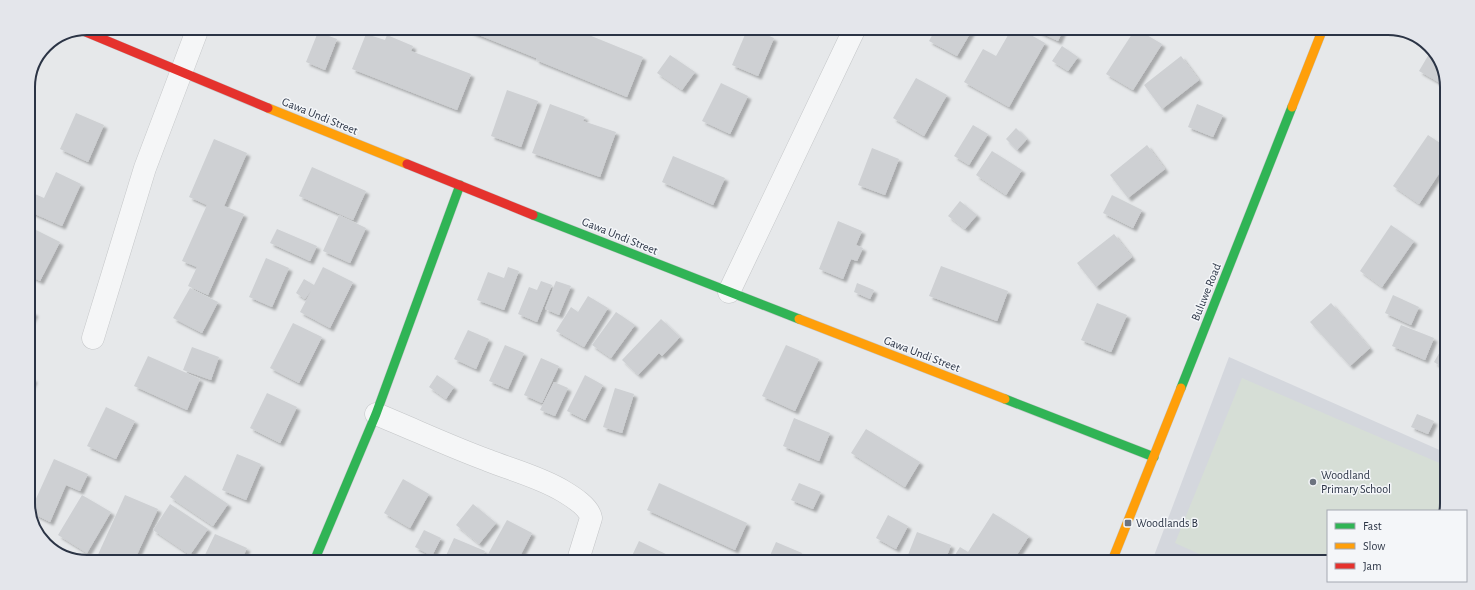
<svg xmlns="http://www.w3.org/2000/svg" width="1475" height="590" font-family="'Alegreya Sans',sans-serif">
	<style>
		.built { fill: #d4d7dd }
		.green { fill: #d6ded6 }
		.building { fill: #ced0d3; filter: url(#shadow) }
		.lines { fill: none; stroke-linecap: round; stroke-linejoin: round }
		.street-casing { stroke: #c4c6c8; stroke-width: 23 }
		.fast-casing { stroke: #c4c6c8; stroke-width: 10 }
		.slow-casing { stroke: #c4c6c8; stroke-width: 10 }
		.jam-casing { stroke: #c4c6c8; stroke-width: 10 }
		.street { stroke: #f5f6f7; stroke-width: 22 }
		.fast { stroke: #30b455; stroke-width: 9 }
		.slow { stroke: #ff9f0a; stroke-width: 9 }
		.jam { stroke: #e5322d; stroke-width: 9 }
		.poi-dot { fill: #6c737f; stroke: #f4f6f9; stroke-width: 1.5 }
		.labels { text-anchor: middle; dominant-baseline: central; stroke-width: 3; stroke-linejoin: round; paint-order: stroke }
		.street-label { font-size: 12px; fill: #2b3445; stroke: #f4f6f9 }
		.poi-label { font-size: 12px; fill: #2b3445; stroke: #f4f6f9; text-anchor: start }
		.rim { fill: none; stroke: #2b3445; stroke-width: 2 }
	</style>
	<defs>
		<filter id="shadow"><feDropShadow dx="3.5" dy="3.5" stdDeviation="1" flood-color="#0004"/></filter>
	</defs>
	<rect width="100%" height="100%" fill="#e6e8ea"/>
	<polygon class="built" points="1229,357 1444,452 1444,511 1328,511 1328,562 1152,561"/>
	<polygon class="green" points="1242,378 1444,465 1444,511 1328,511 1328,562 1217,562 1175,543"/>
	<g class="building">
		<polygon points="470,29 574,29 643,57 627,97 536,60 536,58 469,31"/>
		<polygon points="747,30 755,30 774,38 758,76 732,65"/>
		<polygon points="935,30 972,30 957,56 929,41"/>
		<polygon points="1011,30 1022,30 1045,43 1009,107 964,82 983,49 996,56"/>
		<polygon points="1035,30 1063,30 1058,41"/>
		<polygon points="1134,31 1140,31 1162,44 1133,90 1106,74"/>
		<polygon points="318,32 337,39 325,70 306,62"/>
		<polygon points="366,34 385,40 387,35 413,46 411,51 471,74 457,110 352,69"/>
		<polygon points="1062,46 1078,57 1068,71 1052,61"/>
		<polygon points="1432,49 1435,51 1447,83 1447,87 1419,71"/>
		<polygon points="670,55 695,72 682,90 657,73"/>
		<polygon points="1181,56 1199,80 1162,109 1144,85"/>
		<polygon points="916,78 947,95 924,136 893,118"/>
		<polygon points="721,83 748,96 730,134 702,121"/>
		<polygon points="507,90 538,101 521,147 491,136"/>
		<polygon points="550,104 585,117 583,121 616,132 600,177 532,153"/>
		<polygon points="1197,104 1223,115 1213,137 1188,127"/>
		<polygon points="76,113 104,125 88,162 60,149"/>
		<polygon points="973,125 988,134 969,165 954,156"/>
		<polygon points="1016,128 1027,139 1017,150 1006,139"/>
		<polygon points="1428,135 1446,147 1446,163 1419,204 1393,186"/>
		<polygon points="214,139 247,153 224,206 244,214 208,295 188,286 197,267 182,261 207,205 189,197"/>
		<polygon points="1147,145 1165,169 1128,198 1110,175"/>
		<polygon points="872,148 899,159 885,195 858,185"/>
		<polygon points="992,151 1022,170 1006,195 976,175"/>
		<polygon points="673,156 725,178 713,205 662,182"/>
		<polygon points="312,167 366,191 353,220 299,196"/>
		<polygon points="56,172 81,184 62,226 28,211 28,191 44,198"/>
		<polygon points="1112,195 1142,210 1133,228 1103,213"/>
		<polygon points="960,201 977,215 965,229 948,216"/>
		<polygon points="339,215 366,228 350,263 323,251"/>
		<polygon points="838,221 862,231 856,245 863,248 857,261 851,259 843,279 819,269"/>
		<polygon points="1391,225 1414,241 1382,287 1360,271"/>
		<polygon points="30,227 60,242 40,281 28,275 28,231"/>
		<polygon points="277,229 317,246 310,261 270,243"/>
		<polygon points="1114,234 1132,257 1096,287 1077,263"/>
		<polygon points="266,258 289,268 272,307 249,297"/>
		<polygon points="941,266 1008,291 997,321 929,296"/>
		<polygon points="323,267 353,282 330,328 300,312 311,291 305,299 296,293 304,279 314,285"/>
		<polygon points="508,267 519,271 504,310 477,300 488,272 504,278"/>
		<polygon points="541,281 552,285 537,322 518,314 529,287 537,290"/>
		<polygon points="556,281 571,286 559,315 545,309"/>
		<polygon points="857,283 874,290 870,299 854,292"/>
		<polygon points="190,288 218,302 202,333 173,318"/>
		<polygon points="1393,295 1419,307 1411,325 1385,313"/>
		<polygon points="588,296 608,308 584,347 556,331 571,307 578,312"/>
		<polygon points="1097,303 1127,315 1111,352 1081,340"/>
		<polygon points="1331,303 1370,348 1350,366 1310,322"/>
		<polygon points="28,309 35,313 28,326"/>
		<polygon points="616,312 635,325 611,358 592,345"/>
		<polygon points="661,319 680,337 662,356 659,353 638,375 622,360"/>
		<polygon points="293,323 322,337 299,383 270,368"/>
		<polygon points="1401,325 1434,338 1425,360 1392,346"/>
		<polygon points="468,330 489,339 476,369 454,359"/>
		<polygon points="1445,343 1445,369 1434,362"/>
		<polygon points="505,345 524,353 508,389 489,381"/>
		<polygon points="786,345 819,359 795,411 762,396"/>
		<polygon points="192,347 219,357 211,380 183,370"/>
		<polygon points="148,356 200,379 187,410 134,386"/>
		<polygon points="541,358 559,366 542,403 524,395"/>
		<polygon points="437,375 454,387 446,399 429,387"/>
		<polygon points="585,375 603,385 585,420 567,411"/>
		<polygon points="28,376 34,379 28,393"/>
		<polygon points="554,382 568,388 555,416 540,410"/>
		<polygon points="615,388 634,394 622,433 603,427"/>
		<polygon points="267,393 297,407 280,443 250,428"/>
		<polygon points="106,407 135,421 116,459 87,446"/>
		<polygon points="1417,414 1434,421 1428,434 1411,427"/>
		<polygon points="794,418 830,433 819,461 783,446"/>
		<polygon points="866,429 920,462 905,487 851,453"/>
		<polygon points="237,454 261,464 246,500 222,490"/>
		<polygon points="54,459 88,474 80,491 66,485 50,522 30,512"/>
		<polygon points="185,475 228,504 213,526 170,497"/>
		<polygon points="403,479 429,494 410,528 384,513"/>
		<polygon points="659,483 747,523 735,550 647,510"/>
		<polygon points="799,483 821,492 813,509 791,500"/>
		<polygon points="82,495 111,512 87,553 58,535"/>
		<polygon points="125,495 158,509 135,559 96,559"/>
		<polygon points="170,504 208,529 190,555 153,530"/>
		<polygon points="473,504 496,523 479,544 456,525"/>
		<polygon points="993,513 1029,536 1013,561 951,561 960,547 968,552"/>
		<polygon points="888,515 908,526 896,549 876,538"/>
		<polygon points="507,520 532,533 518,560 499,560 488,554"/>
		<polygon points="424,530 441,538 432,556 415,547"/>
		<polygon points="917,532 951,545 945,561 906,560"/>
		<polygon points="215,534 247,548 242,559 203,559"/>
		<polygon points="454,538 485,551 481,560 444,560"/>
		<polygon points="639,541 678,560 630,560"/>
		<polygon points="776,542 802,553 799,561 768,560"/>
		<polygon points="1020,554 1031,558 1030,561 1017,561"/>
	</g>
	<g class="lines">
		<defs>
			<g id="street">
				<polyline points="729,292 854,30"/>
				<polyline points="93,338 145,168 198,28"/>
				<path d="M 376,414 C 413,429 449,446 487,460 C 512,470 540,477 563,491 C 573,497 589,507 591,518 L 578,560"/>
			</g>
			<g id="fast">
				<polyline points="533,215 799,319"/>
				<polyline points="1181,388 1292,107"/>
				<polyline points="1005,399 1154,457"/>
				<polyline points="315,559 376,414 460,185"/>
			</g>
			<g id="slow">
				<polyline points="1292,107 1322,31"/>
				<polyline points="268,108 407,164"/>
				<polyline points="799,319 1005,399"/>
				<polyline points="1112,561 1181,388"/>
			</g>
			<g id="jam">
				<polyline points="81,30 268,108"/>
				<polyline points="407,164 533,215"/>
			</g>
		</defs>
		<use href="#street" class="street-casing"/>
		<use href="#fast" class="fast-casing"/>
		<use href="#slow" class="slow-casing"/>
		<use href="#jam" class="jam-casing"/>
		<use href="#street" class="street"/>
		<use href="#fast" class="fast"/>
		<use href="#slow" class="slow"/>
		<use href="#jam" class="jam"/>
	</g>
	<g class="poi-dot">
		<circle cx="1313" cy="482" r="4"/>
		<rect x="1124" y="519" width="8" height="8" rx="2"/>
	</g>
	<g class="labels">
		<g class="street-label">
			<text transform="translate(320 116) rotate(22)">Gawa Undi Street</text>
			<text transform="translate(620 236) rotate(22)">Gawa Undi Street</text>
			<text transform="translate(1206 292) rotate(-68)">Buluwe Road</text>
			<text transform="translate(922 354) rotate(21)">Gawa Undi Street</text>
		</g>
		<g class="poi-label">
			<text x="1321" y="475">Woodland<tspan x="1321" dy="14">Primary School</tspan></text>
			<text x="1136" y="523">Woodlands B</text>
		</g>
	</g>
	<path d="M0 0H1475V590H0ZM87 35H1388A52 52 0 0 1 1440 87V503A52 52 0 0 1 1388 555H87A52 52 0 0 1 35 503V87A52 52 0 0 1 87 35Z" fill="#e4e6eb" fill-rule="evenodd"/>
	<path class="rim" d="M87 35H1388A52 52 0 0 1 1440 87V503A52 52 0 0 1 1388 555H87A52 52 0 0 1 35 503V87A52 52 0 0 1 87 35Z"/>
	<rect x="1327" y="510" width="140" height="72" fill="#f4f6f9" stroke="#a4a8b1"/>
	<rect x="1335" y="523" width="20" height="6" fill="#30b455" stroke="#a4a8b1"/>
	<text x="1363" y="530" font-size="12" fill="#2b3445">Fast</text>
	<rect x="1335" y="543" width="20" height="6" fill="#ff9f0a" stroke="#a4a8b1"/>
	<text x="1363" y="550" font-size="12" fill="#2b3445">Slow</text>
	<rect x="1335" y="563" width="20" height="6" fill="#e5322d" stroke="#a4a8b1"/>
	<text x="1363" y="570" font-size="12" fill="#2b3445">Jam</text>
</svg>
